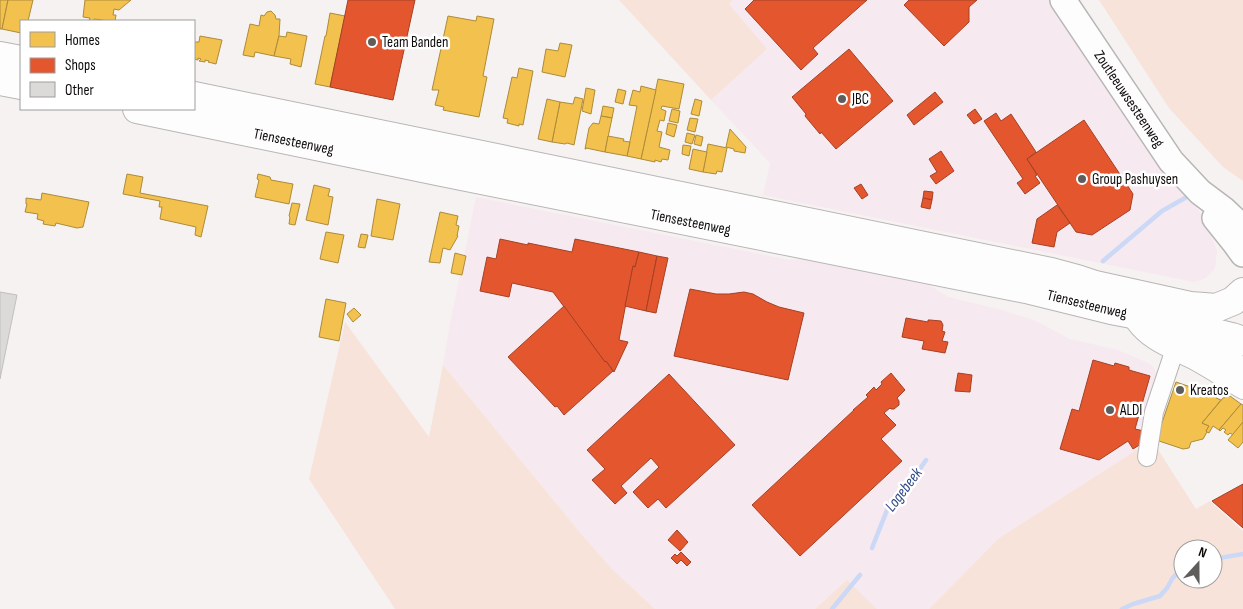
<svg xmlns="http://www.w3.org/2000/svg" width="1243" height="609" font-family="'Sofia Sans Condensed',sans-serif">
	<style>
		.commercial { fill: #f6e9f0 }
		.green { fill: #f8e3da; fill-rule: evenodd }
		.homes { fill: #f2c14e; stroke: #ae8b3a }
		.shops { fill: #e4572e; stroke: #a44024 }
		.lines { fill: none; stroke-linecap: round; stroke-linejoin: round }
		.stream { stroke: #cbd9f6; stroke-width: 4.5 }
		.building { fill: #dcdad9; stroke: #c1bfbe }
		.street-casing { stroke: #b8b6b5; stroke-width: 20 }
		.secondary-casing { stroke: #b8b6b5; stroke-width: 28 }
		.primary-casing { stroke: #b8b6b5; stroke-width: 30 }
		.street { stroke: #fefdfd; stroke-width: 18 }
		.secondary { stroke: #fefdfd; stroke-width: 25 }
		.primary { stroke: #fefdfd; stroke-width: 28 }
		.poi-dot { fill: #5f5c5c; stroke: #fff; stroke-width: 2 }
		.labels { text-anchor: middle; dominant-baseline: central; stroke-width: 5; stroke-linejoin: round; paint-order: stroke }
		.poi-label { font-size: 15px; fill: #0e0c0b; stroke: #fff; text-anchor: start }
		.street-label { font-size: 15px; fill: #0e0c0b; stroke: #fff }
		.water-label { font-size: 16px; font-style: italic; fill: #2c4885; stroke: #fff }
	</style>
	<rect width="100%" height="100%" fill="#f5f2f1"/>
	<g class="commercial">
		<polygon points="733,0 1052,0 1205,220 1217,251 1215,268 1206,278 1194,282 763,195 770,163 711,100 766,49 729,4"/>
		<polygon points="476,197 790,260 818,258 928,284 948,297 1002,310 1036,321 1070,339 1118,350 1150,364 1157,372 1143,446 999,538 929,609 877,609 847,580 815,609 655,609 613,570 582,535 443,365 451,319"/>
	</g>
	<g class="green">
		<polygon points="619,0 733,0 729,4 767,49 711,100"/>
		<polygon points="1099,0 1243,0 1243,181 1223,167 1169,108"/>
		<polygon points="345,322 429,437 443,365 582,535 613,570 655,609 395,609 309,479"/>
		<path d="M 1143,446 L 1157,448 L 1196,509 L 1210,501 L 1243,531 L 1243,609 L 929,609 L 999,538 ZM 1183,549 L 1213,549 L 1213,579 L 1183,579 Z"/>
		<polygon points="847,580 877,609 815,609"/>
	</g>
	<g class="homes">
		<polygon points="0,0 8,0 2,29 0,29"/>
		<polygon points="8,0 33,0 28,21 21,21 21,33 2,29"/>
		<polygon points="85,0 131,0 119,10 114,9 113,15 116,15 115,21 103,21 103,20 94,19 94,21 89,20 90,18 83,17"/>
		<polygon points="271,11 275,15 276,19 280,19 279,36 274,56 255,52 254,57 243,55 250,24 259,26 261,15 264,16 267,12"/>
		<polygon points="330,13 345,16 330,87 315,84 325,36 326,36"/>
		<polygon points="448,16 476,21 477,16 494,19 483,76 487,77 479,117 443,110 444,107 435,105 439,90 432,90"/>
		<polygon points="287,32 307,36 301,67 290,64 291,59 274,56 279,36 286,37"/>
		<polygon points="200,36 222,40 216,64 208,62 209,61 205,60 205,62 199,61 201,59 198,58 198,60 194,59 194,42 199,42"/>
		<polygon points="560,43 572,45 565,77 542,72 546,49 558,51"/>
		<polygon points="519,68 533,71 523,125 519,124 519,126 507,123 508,119 503,118 512,77 517,78"/>
		<polygon points="658,79 684,84 679,109 662,106 661,109 666,111 664,121 660,120 657,131 662,132 659,147 670,150 668,160 662,159 661,162 655,160 655,162 641,159"/>
		<polygon points="641,86 656,90 641,159 627,156 637,106 629,105 633,90 640,92"/>
		<polygon points="586,88 595,90 591,114 582,111"/>
		<polygon points="618,89 626,91 623,104 615,102"/>
		<polygon points="575,97 583,99 574,145 567,143 565,144 552,142 560,102 573,104"/>
		<polygon points="547,99 560,102 552,142 538,139"/>
		<polygon points="695,99 702,101 699,116 691,114"/>
		<polygon points="603,106 614,108 612,118 601,116"/>
		<polygon points="672,109 680,111 678,123 669,121"/>
		<polygon points="601,116 612,118 605,152 586,148 586,149 585,149 589,128 593,123 599,124"/>
		<polygon points="690,118 698,119 695,132 687,130"/>
		<polygon points="668,123 677,125 674,137 666,134"/>
		<polygon points="730,129 746,147 745,153 734,151 734,149 726,147"/>
		<polygon points="687,133 695,135 692,144 685,142"/>
		<polygon points="696,135 703,137 701,146 694,144"/>
		<polygon points="608,136 624,139 623,141 630,142 627,156 605,152"/>
		<polygon points="708,144 727,148 722,172 717,171 716,174 703,172"/>
		<polygon points="683,145 691,146 689,156 682,154"/>
		<polygon points="693,149 707,152 703,172 689,169"/>
		<polygon points="127,174 143,177 140,193 208,206 201,237 195,235 196,227 160,219 162,207 159,207 160,201 123,194"/>
		<polygon points="258,174 270,177 271,180 293,184 289,204 255,197 259,180 257,179"/>
		<polygon points="314,185 330,189 328,196 333,197 328,225 306,220"/>
		<polygon points="42,193 89,202 83,227 77,228 56,223 55,226 43,224 44,221 37,219 38,214 25,212 27,204 26,204 26,198 41,200"/>
		<polygon points="377,199 400,204 393,240 371,236"/>
		<polygon points="292,203 300,204 295,225 289,224 290,217 289,216"/>
		<polygon points="440,212 458,216 456,225 459,226 457,236 458,236 450,250 443,248 440,263 429,262"/>
		<polygon points="326,232 344,235 338,263 320,259"/>
		<polygon points="361,234 368,235 365,248 358,247"/>
		<polygon points="455,253 466,256 462,275 451,273"/>
		<polygon points="326,299 346,303 339,341 319,337"/>
		<polygon points="354,308 361,315 353,322 347,314"/>
		<polygon points="1176,382 1217,396 1216,398 1221,400 1202,423 1209,426 1206,431 1207,432 1203,439 1191,442 1189,448 1183,449 1156,440"/>
		<polygon points="1230,396 1241,404 1219,430 1213,426 1209,433 1207,432 1206,431 1209,426 1202,423 1223,398"/>
		<polygon points="1241,404 1243,405 1243,422 1233,435 1230,433 1228,435 1224,432 1226,430 1223,428 1220,431 1219,430"/>
		<polygon points="1243,422 1243,442 1238,448 1228,440"/>
	</g>
	<g class="shops">
		<polygon points="348,0 415,0 393,100 330,87"/>
		<polygon points="754,0 867,0 813,48 818,54 801,70 745,9"/>
		<polygon points="909,0 977,0 969,7 969,22 944,46 904,5"/>
		<polygon points="849,49 893,101 836,149 821,132 820,134 805,116 806,114 792,97"/>
		<polygon points="935,92 943,102 914,125 907,115"/>
		<polygon points="975,109 982,119 974,124 967,115"/>
		<polygon points="996,113 1001,121 1011,114 1036,152 1027,159 1037,175 1035,176 1040,183 1025,194 1017,183 1023,179 984,121"/>
		<polygon points="1084,120 1133,194 1130,210 1092,235 1076,232 1027,159"/>
		<polygon points="941,151 954,171 936,184 930,176 937,172 929,159"/>
		<polygon points="861,184 868,195 862,199 854,188"/>
		<polygon points="924,191 933,192 932,200 923,198"/>
		<polygon points="923,198 932,200 930,209 921,207"/>
		<polygon points="1057,205 1070,223 1057,232 1054,247 1032,243 1037,219"/>
		<polygon points="500,239 528,245 528,243 572,252 575,239 639,252 635,267 633,266 619,340 628,342 614,372 606,361 605,362 553,292 512,283 509,297 480,291 487,257 496,259"/>
		<polygon points="639,252 657,256 646,311 625,306 633,266 635,267"/>
		<polygon points="657,256 668,258 656,313 646,311"/>
		<polygon points="690,289 716,294 729,294 744,292 753,294 767,302 779,307 804,313 788,380 674,356"/>
		<polygon points="564,306 605,362 606,361 613,371 564,415 557,406 555,407 508,357"/>
		<polygon points="906,318 928,322 928,320 930,320 941,321 943,325 942,331 945,332 942,341 948,342 945,353 922,349 924,341 902,337"/>
		<polygon points="1093,360 1114,366 1115,363 1129,367 1129,370 1150,376 1135,429 1144,431 1141,444 1133,449 1128,441 1099,460 1060,449 1072,409 1079,411"/>
		<polygon points="891,373 905,390 897,398 899,401 899,405 894,409 891,409 890,408 884,413 896,425 881,439 902,461 800,556 752,505 854,410 853,410 868,397 866,395 874,387 876,390 882,384 881,382"/>
		<polygon points="958,373 972,375 970,392 955,391"/>
		<polygon points="669,374 735,445 666,508 658,499 648,508 633,492 659,467 651,458 621,486 627,493 615,504 592,480 605,469 587,450"/>
		<polygon points="1243,484 1243,528 1212,501"/>
		<polygon points="677,530 688,542 680,551 668,540"/>
		<polygon points="681,552 691,562 687,566 681,560 677,564 671,558 675,554 677,556"/>
	</g>
	<g class="lines">
		<g class="stream">
			<polyline points="1103,261 1162,211 1185,198"/>
			<polyline points="872,548 889,505 913,479 926,460"/>
			<polyline points="1213,559 1243,554"/>
			<polyline points="832,609 860,575"/>
			<polyline points="1122,609 1133,604 1160,596 1167,588 1172,579 1183,566"/>
		</g>
	</g>
	<polygon class="building" points="0,292 17,295 0,379"/>
	<g class="lines">
		<defs>
			<g id="street">
				<path d="M 1135,322 C 1149,342 1172,349 1193,360 C 1210,369 1226,380 1243,390"/>
				<polyline points="1147,457 1154,412 1174,352"/>
			</g>
			<g id="secondary">
				<path id="s1" d="M 1063,0 L 1171,161 L 1200,192 L 1224,210 L 1243,228"/>
				<polyline points="1215,218 1235,243 1243,254"/>
			</g>
			<g id="primary">
				<polyline points="0,56 21,60"/>
				<polyline points="0,81 21,85"/>
				<polyline points="194,96 1051,272 1077,279 1095,285 1190,306 1204,307 1216,308 1233,301 1243,292"/>
				<path id="s2" d="M 137,109 L 442,172 L 1026,289 L 1111,310 L 1153,318 L 1232,337 L 1243,341"/>
				<polyline points="1168,334 1228,363 1243,372"/>
			</g>
		</defs>
		<use href="#street" class="street-casing"/>
		<use href="#secondary" class="secondary-casing"/>
		<use href="#primary" class="primary-casing"/>
		<use href="#street" class="street"/>
		<use href="#secondary" class="secondary"/>
		<use href="#primary" class="primary"/>
	</g>
	<g class="poi-dot">
		<circle cx="372" cy="42" r="5"/>
		<circle cx="842" cy="99" r="5"/>
		<circle cx="1082" cy="179" r="5"/>
		<circle cx="1180" cy="390" r="5"/>
		<circle cx="1110" cy="410" r="5"/>
	</g>
	<g class="labels">
		<g class="poi-label">
			<text x="382" y="42">Team Banden</text>
			<text x="852" y="99">JBC</text>
			<text x="1092" y="179">Group Pashuysen</text>
			<text x="1190" y="390">Kreatos</text>
			<text x="1120" y="410">ALDI</text>
		</g>
		<g class="street-label">
			<text stroke="none"><textPath href="#s1" startOffset="119">Zoutleeuwsesteenweg</textPath></text>
			<text stroke="none"><textPath href="#s2" startOffset="160">Tiensesteenweg</textPath></text>
			<text stroke="none"><textPath href="#s2" startOffset="565">Tiensesteenweg</textPath></text>
			<text stroke="none"><textPath href="#s2" startOffset="970">Tiensesteenweg</textPath></text>
		</g>
		<g class="water-label">
			<text transform="translate(904 490) rotate(-53)">Logebeek</text>
		</g>
	</g>
	<rect x="20" y="20" width="175" height="90" fill="#ffffff" stroke="#9f9e9d"/>
	<rect x="30" y="32" width="25" height="15" fill="#f2c14e" stroke="#9f9e9d"/>
	<text x="65" y="45" font-size="15" fill="#0e0c0b">Homes</text>
	<rect x="30" y="58" width="25" height="15" fill="#e4572e" stroke="#9f9e9d"/>
	<text x="65" y="70" font-size="15" fill="#0e0c0b">Shops</text>
	<rect x="30" y="82" width="25" height="15" fill="#dcdad9" stroke="#9f9e9d"/>
	<text x="65" y="95" font-size="15" fill="#0e0c0b">Other</text>
	<g transform="translate(1198 564) rotate(21)"><circle r="24" fill="#ffffff" stroke="#9f9e9d"/>
	<path d="M0-4L9 19L0 12L-9 19Z" fill="#5f5c5c"/>
	<text y="-8" font-size="14" font-weight="bold" text-anchor="middle" fill="#0e0c0b">N</text>
	</g>
</svg>
